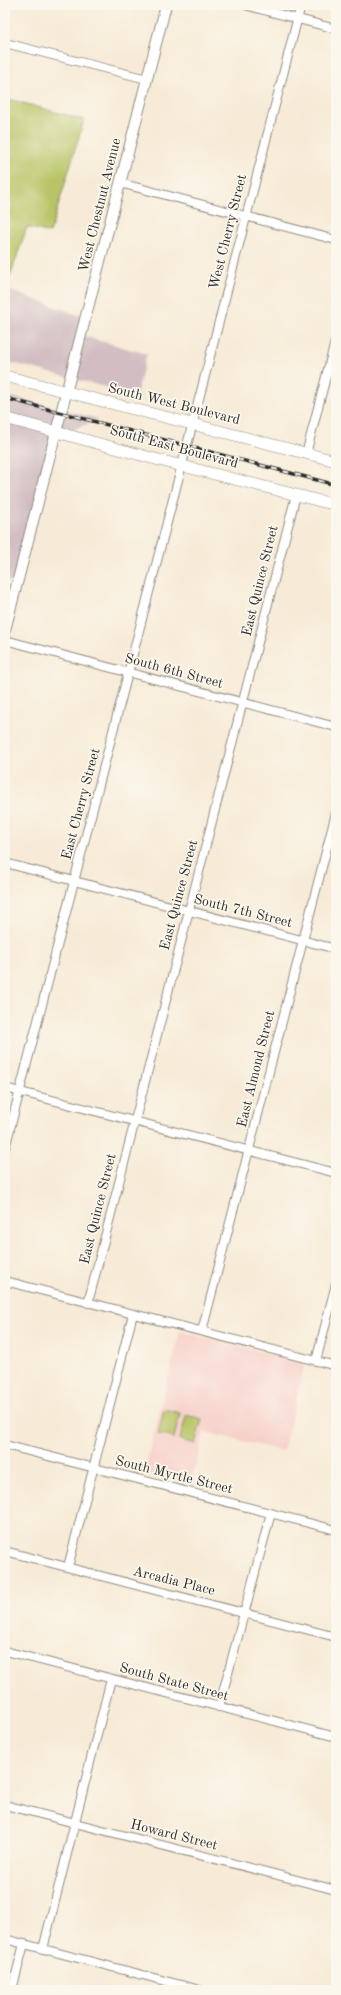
<svg xmlns="http://www.w3.org/2000/svg" width="341" height="1995" font-family="'Old Standard TT',serif">
	<style>
		.built { fill: #f7d0ca }
		.industrial { fill: #d2bec2 }
		.green { fill: #b8c466; stroke: #727848 }
		.lines { fill: none; stroke-linecap: round; stroke-linejoin: round }
		.minor-casing { stroke: #918b81; stroke-width: 10 }
		.tertiary-casing { stroke: #918b81; stroke-width: 12 }
		.secondary-casing { stroke: #918b81; stroke-width: 12 }
		.minor { stroke: #fff; stroke-width: 8 }
		.tertiary { stroke: #fff; stroke-width: 10 }
		.secondary { stroke: #fff; stroke-width: 11 }
		.rail-casing { stroke: #2b2b2b; stroke-width: 3.5 }
		.rail { stroke: #fbf7ec; stroke-width: 2; stroke-dasharray: 6; stroke-linecap: butt }
		.labels { text-anchor: middle; dominant-baseline: central; stroke-width: 3.5; stroke-linejoin: round; paint-order: stroke }
		.street-label { font-size: 14px; fill: #2b2b2b; stroke: #fbf7ec }
	</style>
	<rect width="100%" height="100%" fill="#fbf7ec"/>
	<filter id="ink" filterUnits="userSpaceOnUse"><feTurbulence type="fractalNoise" baseFrequency=".025" numOctaves="2"/><feDisplacementMap in="SourceGraphic" scale="8" xChannelSelector="R" yChannelSelector="G"/><feConvolveMatrix kernelMatrix="1 2 1 2 8 2 1 2 1" color-interpolation-filters="sRGB"/></filter>
	<filter id="wash" filterUnits="userSpaceOnUse"><feTurbulence type="fractalNoise" baseFrequency=".012" numOctaves="4" result="noise"/><feDisplacementMap in="SourceGraphic" scale="16" xChannelSelector="R" yChannelSelector="G"/><feGaussianBlur stdDeviation="0.9" result="paint"/><feColorMatrix in="noise" values="0 0 0 0 0 0 0 0 0 0 0 0 0 0 0 0 0 1.4 0 .05"/><feComposite in="paint" operator="in"/></filter>
	<g filter="url(#wash)">
		<rect width="100%" height="100%" fill="#f7ebd7"/>
		<polygon class="built" points="180,1331 305,1363 283,1451 204,1432 191,1484 144,1473"/>
		<g class="industrial">
			<polygon points="5,289 87,318 83,336 147,354 136,395 5,361"/>
			<polygon points="5,395 99,419 54,438 17,583 5,580"/>
		</g>
		<g class="green">
			<polygon points="5,98 84,120 50,233 27,227 8,282 5,282 5,174 9,157 5,156"/>
			<polygon points="164,1409 180,1413 174,1438 158,1434"/>
			<polygon points="186,1415 202,1419 195,1444 180,1440"/>
		</g>
	</g>
	<g filter="url(#ink)">
		<g class="lines">
			<defs>
				<g id="minor">
					<polyline points="245,5 336,29"/>
					<polyline points="5,43 147,79"/>
					<polyline points="120,183 336,240"/>
					<polyline points="306,454 336,338"/>
					<polyline points="5,640 336,727"/>
					<polyline points="5,863 336,949"/>
					<polyline points="5,1088 336,1173"/>
					<polyline points="5,1148 301,5"/>
					<polyline points="5,1281 336,1366"/>
					<polyline points="88,1303 296,495"/>
					<polyline points="202,1331 336,813"/>
					<polyline points="316,1361 336,1284"/>
					<polyline points="5,1445 336,1530"/>
					<polyline points="5,1551 336,1637"/>
					<polyline points="68,1567 133,1314"/>
					<polyline points="5,1651 336,1737"/>
					<polyline points="219,1707 271,1513"/>
					<polyline points="5,1805 336,1890"/>
					<polyline points="5,1939 200,1990"/>
					<polyline points="43,1949 111,1679"/>
					<polyline points="12,1990 24,1944"/>
				</g>
				<polyline id="tertiary" points="5,630 166,5"/>
				<g id="secondary">
					<polyline points="5,376 336,461"/>
					<polyline points="5,418 159,460 336,505"/>
				</g>
			</defs>
			<use href="#minor" class="minor-casing"/>
			<use href="#tertiary" class="tertiary-casing"/>
			<use href="#secondary" class="secondary-casing"/>
			<use href="#minor" class="minor"/>
			<use href="#tertiary" class="tertiary"/>
			<use href="#secondary" class="secondary"/>
			<defs>
				<polyline id="rail" points="5,398 336,485"/>
			</defs>
			<use href="#rail" class="rail-casing"/>
			<use href="#rail" class="rail"/>
		</g>
	</g>
	<g class="labels">
		<g class="street-label">
			<text transform="translate(100 205) rotate(-76)">West Chestnut Avenue</text>
			<text transform="translate(228 232) rotate(-76)">West Cherry Street</text>
			<text transform="translate(174 404) rotate(14)">South West Boulevard</text>
			<text transform="translate(174 447) rotate(15)">South East Boulevard</text>
			<text transform="translate(260 581) rotate(-76)">East Quince Street</text>
			<text transform="translate(174 671) rotate(15)">South 6th Street</text>
			<text transform="translate(81 804) rotate(-75)">East Cherry Street</text>
			<text transform="translate(179 895) rotate(-75)">East Quince Street</text>
			<text transform="translate(243 911) rotate(14)">South 7th Street</text>
			<text transform="translate(256 1069) rotate(-76)">East Almond Street</text>
			<text transform="translate(98 1209) rotate(-76)">East Quince Street</text>
			<text transform="translate(174 1475) rotate(14)">South Myrtle Street</text>
			<text transform="translate(174 1581) rotate(14)">Arcadia Place</text>
			<text transform="translate(174 1682) rotate(15)">South State Street</text>
			<text transform="translate(174 1835) rotate(14)">Howard Street</text>
		</g>
	</g>
	<rect width="341" height="1995" fill="none" stroke="#fbf7ec" stroke-width="20"/>
</svg>
